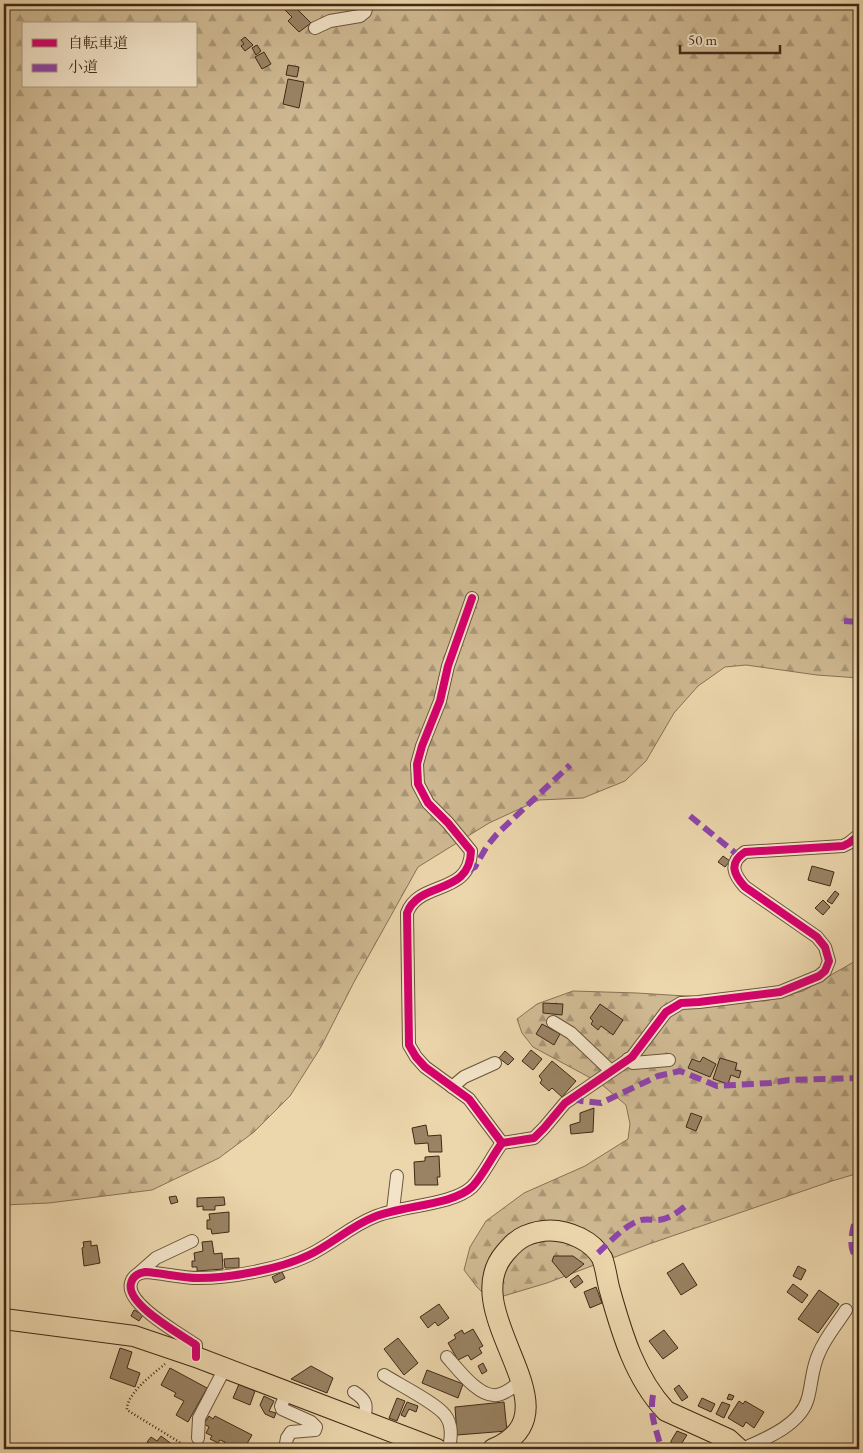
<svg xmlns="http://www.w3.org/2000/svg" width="863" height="1453" font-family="'EB Garamond','Noto Serif JP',serif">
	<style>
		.forest { fill: url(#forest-firs); stroke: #877254; fill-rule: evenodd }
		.building { fill: #998364; stroke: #3f2a15 }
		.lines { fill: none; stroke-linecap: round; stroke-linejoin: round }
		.minor-casing { stroke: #6a553b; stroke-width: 14 }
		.trunk-casing { stroke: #3f2a15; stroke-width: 22 }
		.path { stroke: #3f2a15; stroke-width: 2.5; stroke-dasharray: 1 2.5; stroke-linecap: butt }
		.minor { stroke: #f3e4c9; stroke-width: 12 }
		.trunk { stroke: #ecd6ac; stroke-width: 20 }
		.quiet { stroke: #8e44ad; stroke-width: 6; stroke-dasharray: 12 6; stroke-linecap: butt }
		.cycleway-casing { stroke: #f3e4c9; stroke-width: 11 }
		.cycleway { stroke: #d6006c; stroke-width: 8 }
	</style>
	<defs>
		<pattern id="forest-firs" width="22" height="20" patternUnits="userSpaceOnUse" patternTransform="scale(1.25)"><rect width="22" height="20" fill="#cfb992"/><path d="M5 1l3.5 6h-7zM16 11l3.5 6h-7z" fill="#a99776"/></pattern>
	</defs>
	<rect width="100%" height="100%" fill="#ecd6ac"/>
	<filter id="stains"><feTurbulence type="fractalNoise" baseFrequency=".004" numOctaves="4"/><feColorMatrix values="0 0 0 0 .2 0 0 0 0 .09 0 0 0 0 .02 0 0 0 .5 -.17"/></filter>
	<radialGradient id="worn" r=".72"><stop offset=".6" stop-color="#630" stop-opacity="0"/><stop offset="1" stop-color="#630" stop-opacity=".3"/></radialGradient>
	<g class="forest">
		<path d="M 4,4 L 859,4 L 859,678 L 817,675 L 746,665 L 725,667 L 698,686 L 674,713 L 646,761 L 625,781 L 583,798 L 539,800 L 489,823 L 418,867 L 354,982 L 321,1047 L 290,1096 L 254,1132 L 219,1158 L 152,1190 L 49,1203 L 4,1205 ZM 24,24 L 196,24 L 196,86 L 24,86 Z"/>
		<polygon points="859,959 859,1173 832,1181 649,1244 547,1283 490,1300 477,1287 464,1270 470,1247 486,1221 524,1193 585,1166 628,1139 630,1124 626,1105 600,1083 533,1047 522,1033 517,1019 537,1004 573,991 637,993 765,1001 803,991"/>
	</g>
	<g class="building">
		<polygon points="279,4 292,4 311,23 299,32 288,21 292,17"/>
		<polygon points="245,37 253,45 245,51 241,46 244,44 241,40"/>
		<polygon points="257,45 261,51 256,55 252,48"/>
		<polygon points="264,52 271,64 262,69 255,57"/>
		<polygon points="288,65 299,67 297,77 286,75"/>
		<polygon points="288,79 304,82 299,108 283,104"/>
		<polygon points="723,856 730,861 725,867 718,862"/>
		<polygon points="812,866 834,872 830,886 808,880"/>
		<polygon points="835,891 839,894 832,904 827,901"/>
		<polygon points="823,900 830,907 823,915 815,908"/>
		<polygon points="543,1003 563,1004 562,1015 543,1013"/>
		<polygon points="600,1004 623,1020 613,1035 601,1026 598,1030 591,1024 593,1021 590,1018"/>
		<polygon points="542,1024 560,1034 554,1045 536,1034"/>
		<polygon points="531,1050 542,1059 533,1070 522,1061"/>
		<polygon points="505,1051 514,1059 508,1065 499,1058"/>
		<polygon points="703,1057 716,1064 710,1077 688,1068 692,1059 700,1062"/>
		<polygon points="720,1058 737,1063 735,1070 741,1071 739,1078 731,1075 728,1084 713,1079"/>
		<polygon points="552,1061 576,1081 562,1097 552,1088 549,1091 540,1083 542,1080 539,1076"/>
		<polygon points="594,1108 593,1132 571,1134 570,1125 580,1122 580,1113"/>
		<polygon points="691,1113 702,1117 696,1131 686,1127"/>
		<polygon points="426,1125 428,1136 441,1135 442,1152 429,1152 428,1143 415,1144 412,1128"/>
		<polygon points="439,1156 440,1177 437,1177 438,1185 415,1185 414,1162 425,1161 425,1157"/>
		<polygon points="176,1196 178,1202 171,1204 169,1197"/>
		<polygon points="224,1197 225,1205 215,1206 215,1210 203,1210 203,1206 197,1207 197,1198"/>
		<polygon points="229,1212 229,1232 212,1234 211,1229 207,1229 207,1220 210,1220 209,1214"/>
		<polygon points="91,1241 91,1246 97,1245 100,1263 84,1266 82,1248 84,1247 83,1242"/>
		<polygon points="212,1241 214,1254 222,1253 223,1269 197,1271 197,1267 192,1267 192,1261 195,1261 194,1253 203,1251 202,1242"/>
		<polygon points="554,1256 573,1256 584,1264 566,1278 552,1261"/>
		<polygon points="239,1258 239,1268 225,1268 224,1259"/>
		<polygon points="683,1263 697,1285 681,1295 667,1273"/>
		<polygon points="798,1266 806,1270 801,1280 793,1276"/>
		<polygon points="282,1272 285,1278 275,1283 272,1277"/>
		<polygon points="578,1275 583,1282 575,1288 570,1281"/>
		<polygon points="793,1284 808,1295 802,1303 787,1292"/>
		<polygon points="596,1287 602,1303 590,1308 584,1292"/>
		<polygon points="819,1290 839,1304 818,1333 798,1319"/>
		<polygon points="439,1304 449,1318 438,1326 435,1322 428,1328 420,1317"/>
		<polygon points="134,1310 143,1315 139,1321 131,1316"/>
		<polygon points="473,1329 483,1346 479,1348 482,1353 471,1360 468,1355 458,1360 448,1343 456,1338 454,1335 462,1330 464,1334"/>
		<polygon points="664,1330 678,1348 663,1359 649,1341"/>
		<polygon points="398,1338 418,1363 404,1375 384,1349"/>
		<polygon points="120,1348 132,1352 127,1368 140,1373 135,1387 110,1378"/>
		<polygon points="483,1363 487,1371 482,1374 478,1366"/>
		<polygon points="311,1366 333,1378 327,1393 291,1379"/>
		<polygon points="170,1368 207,1388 188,1422 176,1415 184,1401 174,1396 176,1393 161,1385"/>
		<polygon points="427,1370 463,1384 458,1398 422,1383"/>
		<polygon points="239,1384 255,1391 250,1405 233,1398"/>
		<polygon points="679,1385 688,1397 682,1401 674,1389"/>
		<polygon points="729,1394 734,1396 732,1400 727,1399"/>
		<polygon points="264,1396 274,1401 269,1411 276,1413 274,1418 265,1414 260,1405"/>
		<polygon points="397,1398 405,1401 397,1421 389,1418"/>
		<polygon points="702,1398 715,1404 711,1412 698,1406"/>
		<polygon points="739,1401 743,1404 745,1401 764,1412 754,1428 746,1422 743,1427 728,1418"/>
		<polygon points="407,1402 418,1406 416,1412 409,1409 405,1417 401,1415"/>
		<polygon points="504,1402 507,1431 457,1435 455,1407"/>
		<polygon points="722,1402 730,1405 724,1418 716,1414"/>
		<polygon points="209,1416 213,1419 215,1416 252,1435 244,1449 222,1449 225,1442 220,1440 218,1443 210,1439 212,1436 206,1433 209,1427 204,1424"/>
		<polygon points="677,1431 687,1435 678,1449 674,1449 671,1448 671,1441"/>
		<polygon points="161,1436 173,1445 170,1449 158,1449 147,1442 151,1437 157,1441"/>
		<polygon points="292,1444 314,1448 314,1449 291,1449"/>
	</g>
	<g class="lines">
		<defs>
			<g id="minor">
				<polyline points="315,28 330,21 360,16 365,12 366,9 363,4"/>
				<path d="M 472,598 L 448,666 L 440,701 L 422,746 L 417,764 L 418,784 L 428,803 L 448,823 L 471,851 C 470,896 419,880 407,913 L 409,1045 L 416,1057 L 425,1067 L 469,1099 L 502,1143"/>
				<polyline points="553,1022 571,1033 611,1071"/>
				<polyline points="628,1059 633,1063 669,1060"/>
				<polyline points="452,1087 464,1077 495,1063"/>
				<polyline points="393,1210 397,1176"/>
				<polyline points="139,1273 156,1258 192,1241"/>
				<path d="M 196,1357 L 196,1345 C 180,1334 125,1304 131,1283 C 133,1275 139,1273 145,1272 C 163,1273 181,1278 198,1278 C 231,1278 280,1269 309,1255 C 332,1244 351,1226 374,1217 C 402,1205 451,1206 472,1187 C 483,1176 492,1156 502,1143 L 534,1138 L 544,1128 L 565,1103 L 632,1057 L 666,1012 L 681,1003 L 699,1002 L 780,992 L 819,976 L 825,971 L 829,961 L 825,947 L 817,937 L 745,887 C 734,875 728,863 745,852 L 843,846 L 849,843 L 859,835"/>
				<path d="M 447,1357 C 458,1369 479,1398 497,1395 C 506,1394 514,1386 522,1381"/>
				<path d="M 384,1375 C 398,1384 436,1403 445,1415 C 453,1425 451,1438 449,1449"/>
				<path d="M 354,1392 C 368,1401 367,1406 364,1421"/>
				<polyline points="198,1438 199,1418 225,1368"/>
				<polyline points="285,1449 287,1438 291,1432 315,1430 316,1427 311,1422 282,1409 281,1406 287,1392"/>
				<path d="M 742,1449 C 765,1439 801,1425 808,1398 C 812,1383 812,1367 819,1353 C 825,1338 837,1324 846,1310"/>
			</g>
			<g id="trunk">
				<polyline points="4,1319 134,1336 196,1357 437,1449"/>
				<path d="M 493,1449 C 583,1411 453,1314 505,1253 C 511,1246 516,1240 525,1236 C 543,1228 562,1229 580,1238 C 588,1242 597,1249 602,1258 C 606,1268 607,1281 610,1291 C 622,1334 635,1378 666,1411 L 728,1439 L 739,1449"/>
			</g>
		</defs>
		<use href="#minor" class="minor-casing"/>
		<use href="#trunk" class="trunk-casing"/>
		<path class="path" d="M 165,1364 C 153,1374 126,1394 127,1410 L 189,1448"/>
		<use href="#minor" class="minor"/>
		<use href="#trunk" class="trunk"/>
		<g class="quiet">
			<polyline points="844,621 859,622"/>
			<polyline points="690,816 739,856"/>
			<polyline points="468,871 475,867 487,846 497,834 570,765"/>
			<polyline points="572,1098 581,1101 601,1103 658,1076 680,1071 717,1086 770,1083 789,1080 859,1078"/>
			<path d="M 859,1207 C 855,1223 844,1248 859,1260"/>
			<path d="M 598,1253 C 610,1242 623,1227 638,1221 C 645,1218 651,1220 658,1220 C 671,1219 679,1211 689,1203"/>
			<path d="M 653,1395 C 649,1417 657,1429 661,1449"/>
		</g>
		<defs>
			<g id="cycleway">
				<path d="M 472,598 L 448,666 L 440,701 L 422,746 L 417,764 L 418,784 L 428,803 L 448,823 L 471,851 C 470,896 419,880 407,913 L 409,1045 L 416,1057 L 425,1067 L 469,1099 L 502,1143"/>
				<path d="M 196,1357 L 196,1345 C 180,1334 125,1304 131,1283 C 133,1275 139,1273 145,1272 C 163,1273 181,1278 198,1278 C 231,1278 280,1269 309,1255 C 332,1244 351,1226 374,1217 C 402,1205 451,1206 472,1187 C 483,1176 492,1156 502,1143 L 534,1138 L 544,1128 L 565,1103 L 632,1057 L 666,1012 L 681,1003 L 699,1002 L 780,992 L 819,976 L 825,971 L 829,961 L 825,947 L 817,937 L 745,887 C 734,875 728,863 745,852 L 843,846 L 849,843 L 859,835"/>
			</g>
		</defs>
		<use href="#cycleway" class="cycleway-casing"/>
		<use href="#cycleway" class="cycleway"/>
	</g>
	<rect width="863" height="1453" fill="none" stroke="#ecd6ac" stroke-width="20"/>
	<rect x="5" y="5" width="853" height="1443" fill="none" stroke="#3f2a15" stroke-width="2.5"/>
	<rect x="10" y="10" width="843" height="1433" fill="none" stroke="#3f2a15"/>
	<rect x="22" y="22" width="175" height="65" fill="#f3e4c9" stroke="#ab9a81"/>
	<rect x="32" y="39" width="25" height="8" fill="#d6006c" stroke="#ab9a81"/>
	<text x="68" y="48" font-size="15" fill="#3f2a15">自転車道</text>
	<rect x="32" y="64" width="25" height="8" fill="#8e44ad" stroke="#ab9a81"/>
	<text x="68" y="72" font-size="15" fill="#3f2a15">小道</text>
	<path d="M680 45v8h100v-8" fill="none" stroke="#3f2a15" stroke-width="2.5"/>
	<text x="688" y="45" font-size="15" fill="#3f2a15" stroke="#f3e4c9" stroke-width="4" paint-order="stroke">50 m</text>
	<rect width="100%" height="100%" filter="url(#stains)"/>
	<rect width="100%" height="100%" fill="url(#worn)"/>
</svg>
